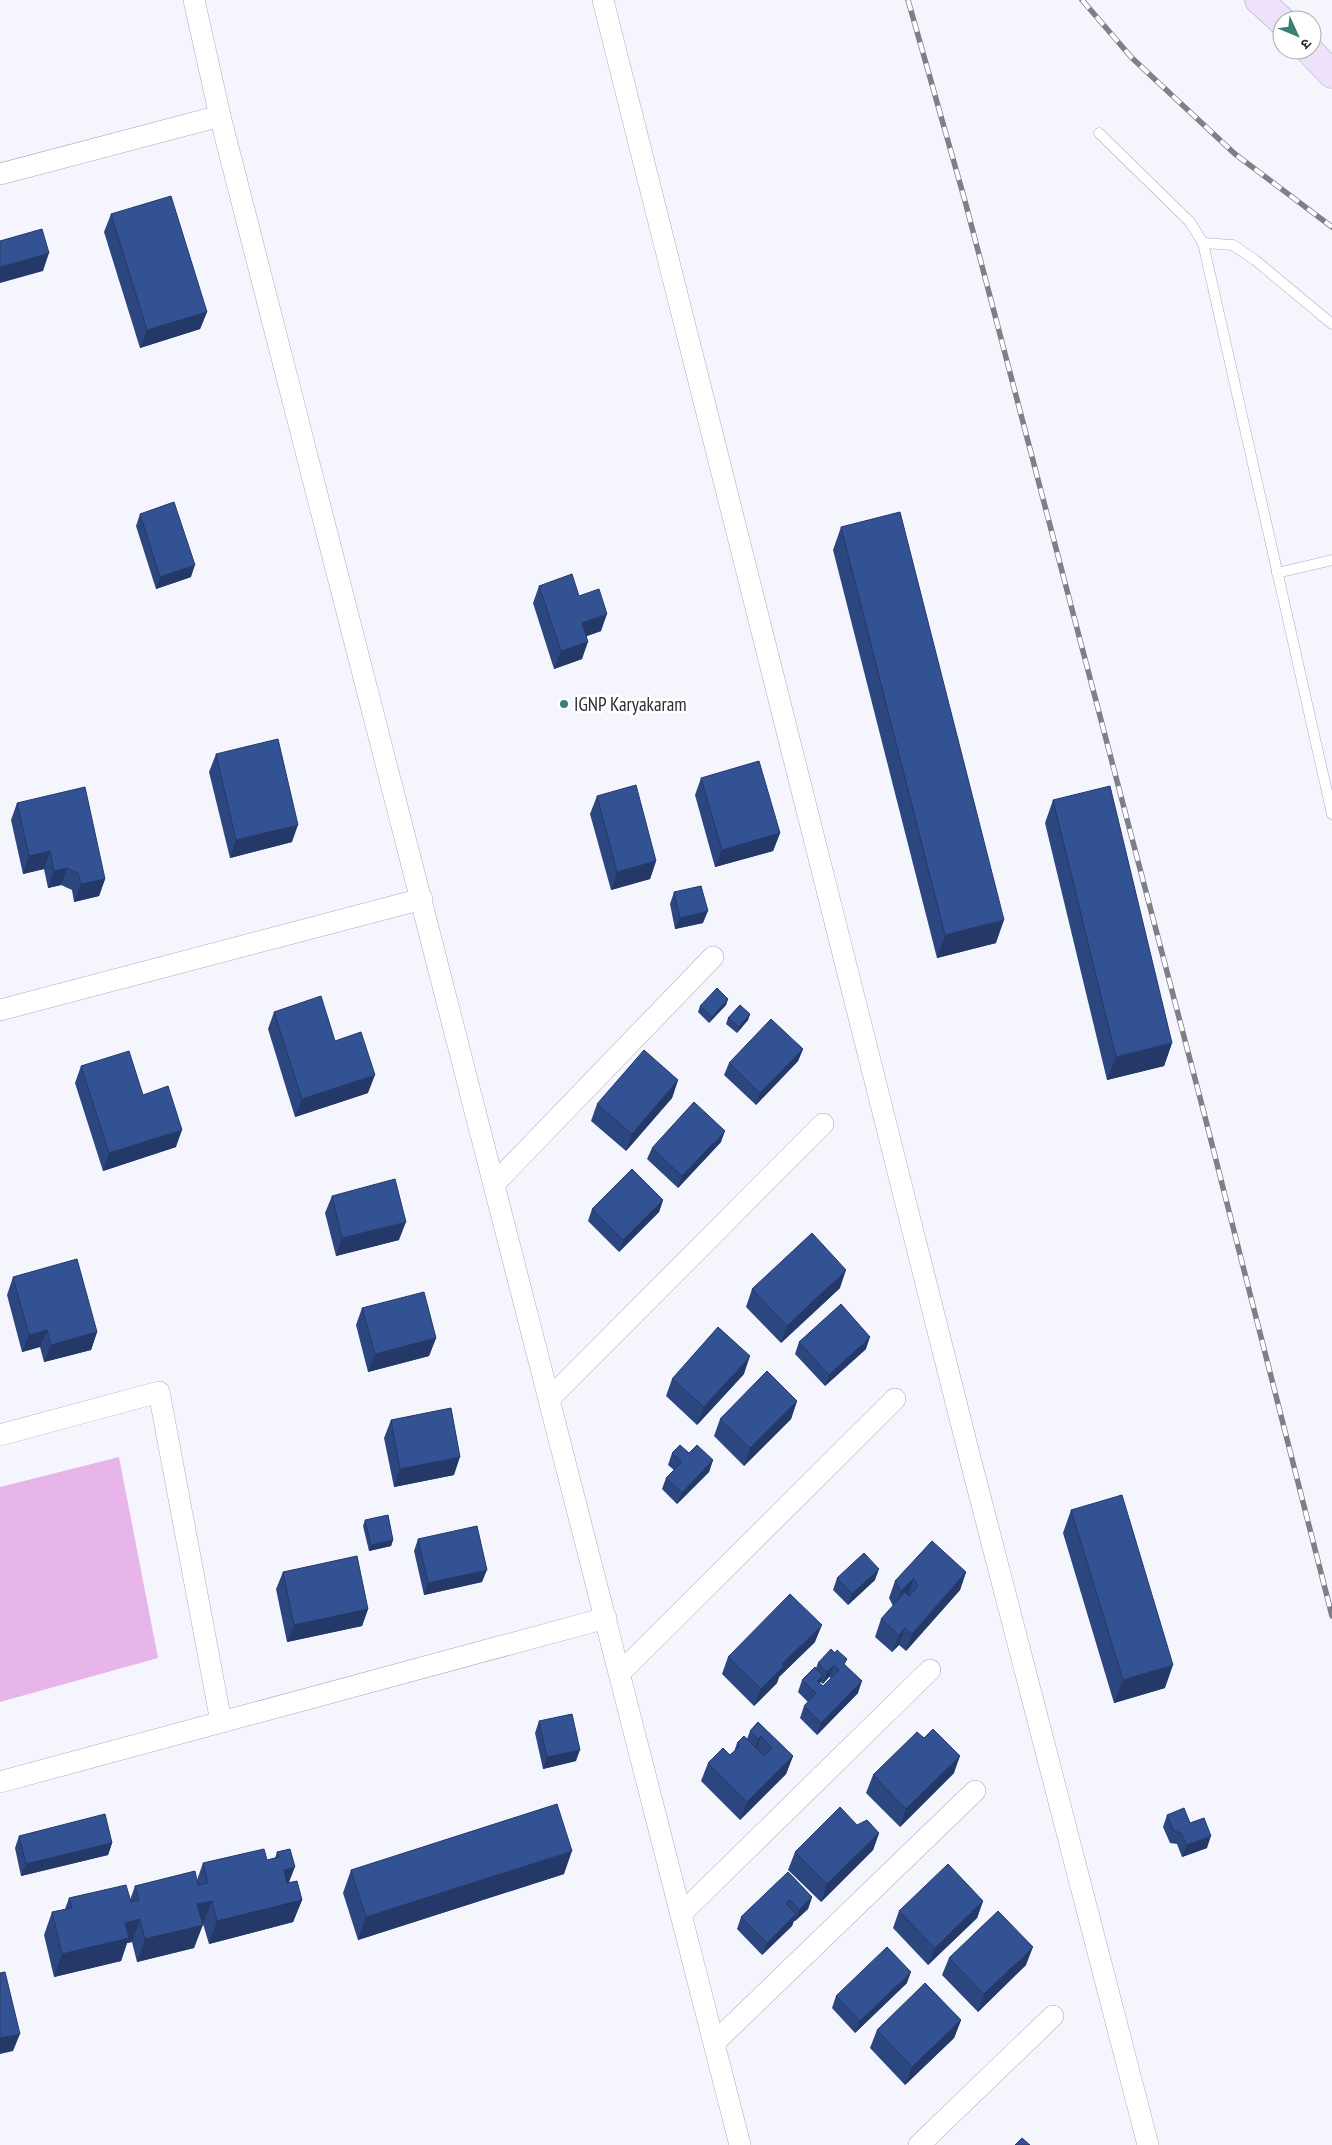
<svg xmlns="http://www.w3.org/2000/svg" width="1332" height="2145" font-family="'PT Sans Narrow','Noto Sans Devanagari',sans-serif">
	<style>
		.green { fill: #e8b5ea }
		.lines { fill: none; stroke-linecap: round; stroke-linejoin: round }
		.lane-casing { stroke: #abacbe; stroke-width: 11 }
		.street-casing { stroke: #abacbe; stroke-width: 22 }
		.secondary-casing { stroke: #abacbe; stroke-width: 29 }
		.lane { stroke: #fff; stroke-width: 10 }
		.street { stroke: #fff; stroke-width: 21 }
		.secondary { stroke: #ede1fb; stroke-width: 28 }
		.rail-casing { stroke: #7f8087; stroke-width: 5.5 }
		.rail { stroke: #fff; stroke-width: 4; stroke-dasharray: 11; stroke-linecap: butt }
		.wall { fill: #2c477f; fill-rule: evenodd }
		.shaded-wall { fill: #243968 }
		.building { fill: #335294; stroke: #243968 }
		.poi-dot { fill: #3b8075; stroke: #fff; stroke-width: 2 }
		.labels { text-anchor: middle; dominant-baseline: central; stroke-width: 5; stroke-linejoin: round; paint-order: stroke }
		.poi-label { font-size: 19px; fill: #2c2c33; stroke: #fff; text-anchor: start }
	</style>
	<rect width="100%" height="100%" fill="#f5f6fd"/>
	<polygon class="green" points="119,1457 158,1658 0,1702 0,1487"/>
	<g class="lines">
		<defs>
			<g id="lane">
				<polyline points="1099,133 1190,222 1203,243 1332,814"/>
				<polyline points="1203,243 1233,245 1255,260 1332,324"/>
				<polyline points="1277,573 1332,560"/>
			</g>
			<g id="street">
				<polyline points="194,0 220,116 740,2145"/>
				<polyline points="603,0 970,1458 1148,2145"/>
				<polyline points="0,174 220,116"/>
				<polyline points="0,1010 422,899"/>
				<polyline points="495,1183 713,957"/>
				<polyline points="550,1398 823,1124"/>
				<polyline points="0,1435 159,1392 221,1722"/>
				<polyline points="620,1673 895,1399"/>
				<polyline points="0,1782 606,1618"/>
				<polyline points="681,1914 930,1670"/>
				<polyline points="714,2043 975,1791"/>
				<polyline points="919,2145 1053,2016"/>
			</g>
			<g id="secondary">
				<polyline points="1259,0 1282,21"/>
				<polyline points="1309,50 1332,74"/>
			</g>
		</defs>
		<use href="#lane" class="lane-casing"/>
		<use href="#street" class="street-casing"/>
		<use href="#secondary" class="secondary-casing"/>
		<use href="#lane" class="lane"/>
		<use href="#street" class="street"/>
		<use href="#secondary" class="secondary"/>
		<defs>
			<g id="rail">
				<polyline points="908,0 965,201 1204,1113 1332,1616"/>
				<polyline points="1082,0 1132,58 1235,154 1332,227"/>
			</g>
		</defs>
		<use href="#rail" class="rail-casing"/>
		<use href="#rail" class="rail"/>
	</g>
	<g class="wall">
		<polygon points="111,214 207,312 200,329 140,348 104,232"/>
		<polygon points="140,514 191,577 156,589 136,526"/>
		<polygon points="841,527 996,943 937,958 833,550"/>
		<polygon points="539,586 579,596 601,631 587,636 582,659 554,669 533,603"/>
		<polygon points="216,754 292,842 230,858 209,772"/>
		<polygon points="701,778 780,833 773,851 715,867 695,795"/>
		<polygon points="597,796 656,861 650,879 611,890 590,814"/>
		<polygon points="1053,800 1172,1043 1164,1066 1107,1080 1045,823"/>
		<polygon points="17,803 105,879 99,896 74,902 72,890 61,885 48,888 44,869 23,874 11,820"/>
		<polygon points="674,892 703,923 675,929 670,904"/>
		<polygon points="728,999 726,1005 709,1023 698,1012 700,1006"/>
		<polygon points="274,1012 335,1041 368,1093 295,1117 268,1029"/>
		<polygon points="750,1014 748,1020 737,1033 726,1024 728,1018"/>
		<polygon points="803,1049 798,1061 756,1105 724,1075 729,1063"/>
		<polygon points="81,1066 143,1095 176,1147 103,1171 75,1083"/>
		<polygon points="678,1080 672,1098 626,1151 591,1121 597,1104"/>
		<polygon points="721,1142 678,1188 647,1159 652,1148"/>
		<polygon points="332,1196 399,1240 336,1256 325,1213"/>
		<polygon points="663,1200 659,1212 619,1252 588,1221 592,1209"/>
		<polygon points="13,1277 97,1332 91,1350 44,1362 40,1347 22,1352 7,1295"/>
		<polygon points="840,1288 781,1343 746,1307 752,1289"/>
		<polygon points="362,1308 436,1338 429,1356 368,1372 356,1325"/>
		<polygon points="799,1342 866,1349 825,1386 795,1354"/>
		<polygon points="744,1374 697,1425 666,1396 672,1379"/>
		<polygon points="797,1401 791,1419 744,1466 714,1436 720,1419"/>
		<polygon points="391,1420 454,1475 394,1487 384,1438"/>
		<polygon points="672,1453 689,1453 713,1460 709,1472 677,1504 662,1489 666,1478 674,1470 668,1465"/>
		<polygon points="1071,1510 1165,1688 1114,1703 1063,1533"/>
		<polygon points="365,1520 393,1540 391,1546 369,1551 363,1526"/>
		<polygon points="418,1539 482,1582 424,1595 414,1551"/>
		<polygon points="283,1572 368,1609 362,1626 287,1642 276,1589"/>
		<polygon points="966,1572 960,1590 906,1651 899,1645 892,1652 875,1637 881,1619 893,1606 889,1598 895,1581"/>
		<polygon points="837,1578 875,1580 848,1605 833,1590"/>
		<polygon points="815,1642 779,1677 777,1683 754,1706 722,1674 728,1657"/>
		<path d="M 835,1653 L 845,1665 L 858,1693 L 817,1735 L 800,1718 L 804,1706 L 808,1702 L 798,1692 L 802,1680 L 816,1668 L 818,1663 ZM 829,1677 L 831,1678 L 823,1686 L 820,1684 L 820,1682 L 823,1684 Z"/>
		<polygon points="539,1721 576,1761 543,1769 535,1733"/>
		<polygon points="758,1722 793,1756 786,1774 740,1820 701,1781 708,1763 730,1755 734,1752 737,1743 747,1739 750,1731"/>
		<polygon points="924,1738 954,1773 900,1827 866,1793 873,1775"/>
		<polygon points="1167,1815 1190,1823 1207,1848 1182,1857 1177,1844 1170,1843 1163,1827"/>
		<polygon points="857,1825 879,1833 873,1850 821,1902 788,1870 795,1852"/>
		<polygon points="19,1836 112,1843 108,1855 21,1876 15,1848"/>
		<polygon points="290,1849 289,1883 302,1900 293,1922 209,1944 203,1924 202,1924 194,1948 137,1962 132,1942 127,1943 121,1961 54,1977 44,1935 52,1912 65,1909 69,1898 130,1900 135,1886 197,1880 203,1863 267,1860 275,1858 277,1852"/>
		<polygon points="351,1870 564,1874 358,1940 343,1893"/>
		<polygon points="788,1872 812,1897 808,1909 795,1921 794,1921 792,1926 762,1955 737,1929 741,1917"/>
		<polygon points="983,1901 977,1918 928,1965 893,1928 899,1911"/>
		<polygon points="949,1958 1026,1965 978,2012 942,1975"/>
		<polygon points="907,1983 855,2033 832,2008 836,1996"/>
		<polygon points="961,2020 954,2038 905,2085 870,2048 877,2030"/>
	</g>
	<g class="shaded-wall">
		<polygon points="49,253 43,271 0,283 0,267"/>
		<polygon points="207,312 200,329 140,348 147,330"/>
		<polygon points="195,565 191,577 156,589 160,577"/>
		<polygon points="607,614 601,631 576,640 582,623"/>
		<polygon points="588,642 582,659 554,669 561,651"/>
		<polygon points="298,825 292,842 230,858 236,840"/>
		<polygon points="780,833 773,851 715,867 722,850"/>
		<polygon points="50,851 44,869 23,874 29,856"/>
		<polygon points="656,861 650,879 611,890 617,872"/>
		<polygon points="67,868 61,885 48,888 54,871"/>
		<polygon points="105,879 99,896 74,902 81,884"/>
		<polygon points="708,911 703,923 675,929 680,918"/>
		<polygon points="1004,920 996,943 937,958 945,935"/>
		<polygon points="728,999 726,1005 709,1023 712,1017"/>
		<polygon points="750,1014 748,1020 737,1033 739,1027"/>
		<polygon points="1172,1043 1164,1066 1107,1080 1116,1057"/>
		<polygon points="803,1049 798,1061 756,1105 760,1093"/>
		<polygon points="375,1075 368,1093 295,1117 302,1099"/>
		<polygon points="678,1080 672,1098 626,1151 632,1134"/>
		<polygon points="182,1130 176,1147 103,1171 109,1153"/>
		<polygon points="725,1131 721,1142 678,1188 682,1176"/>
		<polygon points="663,1200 659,1212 619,1252 623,1240"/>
		<polygon points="406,1222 399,1240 336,1256 342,1238"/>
		<polygon points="846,1270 840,1288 781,1343 787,1326"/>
		<polygon points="47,1330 40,1347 22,1352 29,1335"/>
		<polygon points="97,1332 91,1350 44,1362 51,1345"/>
		<polygon points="870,1337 866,1349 825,1386 829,1375"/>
		<polygon points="436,1338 429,1356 368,1372 375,1354"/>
		<polygon points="750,1356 744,1374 697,1425 704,1407"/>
		<polygon points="797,1401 791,1419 744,1466 750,1448"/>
		<polygon points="460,1457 454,1475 394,1487 400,1469"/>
		<polygon points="713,1460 709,1472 677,1504 682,1493"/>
		<polygon points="393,1540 391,1546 369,1551 371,1545"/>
		<polygon points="879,1569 875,1580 848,1605 852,1594"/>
		<polygon points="487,1570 482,1582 424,1595 428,1583"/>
		<polygon points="966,1572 960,1590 906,1651 912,1634"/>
		<polygon points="914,1578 908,1596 895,1609 901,1591"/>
		<polygon points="368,1609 362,1626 287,1642 294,1625"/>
		<polygon points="822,1625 815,1642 779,1677 777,1683 754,1706 761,1689 782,1664"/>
		<polygon points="905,1628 899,1645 892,1652 899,1635"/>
		<polygon points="834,1665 829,1677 823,1684 827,1672"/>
		<polygon points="1173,1665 1165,1688 1114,1703 1123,1680"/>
		<polygon points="823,1676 818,1687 817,1681"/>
		<polygon points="862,1681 858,1693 817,1735 821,1723"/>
		<polygon points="761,1736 755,1754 752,1757 758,1739"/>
		<polygon points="580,1750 576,1761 543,1769 547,1757"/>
		<polygon points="793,1756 786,1774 740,1820 747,1802"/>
		<polygon points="960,1756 954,1773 900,1827 906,1809"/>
		<polygon points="879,1833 873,1850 821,1902 827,1884"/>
		<polygon points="1211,1836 1207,1848 1182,1857 1187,1845"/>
		<polygon points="112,1843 108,1855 21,1876 26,1864"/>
		<polygon points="572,1851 564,1874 358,1940 366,1917"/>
		<polygon points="295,1867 286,1890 284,1870"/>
		<polygon points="812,1897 808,1909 795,1921 799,1910"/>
		<polygon points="302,1900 293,1922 209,1944 217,1921"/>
		<polygon points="212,1901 203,1924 189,1927 197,1904"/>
		<polygon points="983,1901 977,1918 928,1965 935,1948"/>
		<polygon points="796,1914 792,1926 762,1955 767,1943"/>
		<polygon points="140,1919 132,1942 127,1943 121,1961 54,1977 62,1954 125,1923"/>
		<polygon points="203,1925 194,1948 137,1962 145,1939"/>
		<polygon points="1033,1947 1026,1965 978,2012 984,1994"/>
		<polygon points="911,1972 907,1983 855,2033 860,2021"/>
		<polygon points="961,2020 954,2038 905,2085 912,2067"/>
		<polygon points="20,2034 13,2051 0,2054 0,2038"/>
	</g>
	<g class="building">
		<polygon points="171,196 207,312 147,330 111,214"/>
		<polygon points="42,229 49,253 0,267 0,241"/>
		<polygon points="174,502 195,565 160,577 140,514"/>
		<polygon points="900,512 1004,920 945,935 841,527"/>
		<polygon points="572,574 579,596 599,589 607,614 582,623 588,642 561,651 539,586"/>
		<polygon points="278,739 298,825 236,840 216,754"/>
		<polygon points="759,761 780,833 722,850 701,778"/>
		<polygon points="636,785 656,861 617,872 597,796"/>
		<polygon points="1110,786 1172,1043 1116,1057 1053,800"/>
		<polygon points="85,787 105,879 81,884 78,873 67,868 54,871 50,851 29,856 17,803"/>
		<polygon points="701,886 708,911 680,918 674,892"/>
		<polygon points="717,988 728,999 712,1017 700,1006"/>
		<polygon points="321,996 335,1041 361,1032 375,1075 302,1099 274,1012"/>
		<polygon points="740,1005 750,1014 739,1027 728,1018"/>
		<polygon points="771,1019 803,1049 760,1093 729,1063"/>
		<polygon points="644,1050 678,1080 632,1134 597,1104"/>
		<polygon points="129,1051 143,1095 168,1086 182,1130 109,1153 81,1066"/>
		<polygon points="694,1102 725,1131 682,1176 652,1148"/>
		<polygon points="632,1169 663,1200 623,1240 592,1209"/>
		<polygon points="395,1179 406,1222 342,1238 332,1196"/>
		<polygon points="812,1233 846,1270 787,1326 752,1289"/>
		<polygon points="77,1259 97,1332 51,1345 47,1330 29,1335 13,1277"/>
		<polygon points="424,1292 436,1338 375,1354 362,1308"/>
		<polygon points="841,1304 870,1337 829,1375 799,1342"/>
		<polygon points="718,1327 750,1356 704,1407 672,1379"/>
		<polygon points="767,1371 797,1401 750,1448 720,1419"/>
		<polygon points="451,1408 460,1457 400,1469 391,1420"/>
		<polygon points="680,1445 689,1453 697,1445 713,1460 682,1493 666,1478 682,1462 672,1453"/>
		<polygon points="1122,1495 1173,1665 1123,1680 1071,1510"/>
		<polygon points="388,1515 393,1540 371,1545 365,1520"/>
		<polygon points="477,1526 487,1570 428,1583 418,1539"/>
		<polygon points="932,1541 966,1572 912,1634 905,1628 899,1635 881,1619 905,1592 909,1596 918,1586 914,1578 901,1591 895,1581"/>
		<polygon points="864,1553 879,1569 852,1594 837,1578"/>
		<polygon points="357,1556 368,1609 294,1625 283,1572"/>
		<polygon points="790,1594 822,1625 782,1664 784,1666 761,1689 728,1657"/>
		<polygon points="831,1649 835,1653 837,1650 847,1659 844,1664 862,1681 821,1723 804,1706 816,1693 802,1680 815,1667 823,1676 817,1681 823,1686 839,1670 834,1665 827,1672 818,1663"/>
		<polygon points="572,1714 580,1750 547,1757 539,1721"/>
		<polygon points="758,1722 793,1756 747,1802 708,1763 723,1748 730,1755 740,1746 737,1743 744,1736 764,1756 772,1748 761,1736 758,1739 750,1731"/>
		<polygon points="933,1729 960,1756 906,1809 873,1775 917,1732 924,1738"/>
		<polygon points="557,1804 572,1851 366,1917 351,1870"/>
		<polygon points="840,1807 857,1825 867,1820 879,1833 827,1884 795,1852"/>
		<polygon points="1184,1808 1190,1823 1204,1818 1211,1836 1187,1845 1181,1833 1174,1831 1167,1815"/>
		<polygon points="105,1814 112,1843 26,1864 19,1836"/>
		<polygon points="264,1849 267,1860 279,1857 277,1852 290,1849 295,1867 284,1870 287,1883 297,1881 302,1900 217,1921 212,1901 197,1904 203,1925 145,1939 140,1919 125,1923 129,1938 62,1954 52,1912 72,1908 69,1898 126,1885 131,1902 139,1900 135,1886 195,1871 198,1885 208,1883 203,1863"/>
		<polygon points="948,1864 983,1901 935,1948 899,1911"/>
		<polygon points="788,1872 812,1897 799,1910 790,1900 786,1904 796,1914 767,1943 741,1917"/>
		<polygon points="998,1911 1033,1947 984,1994 949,1958"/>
		<polygon points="887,1947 911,1972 860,2021 836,1996"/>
		<polygon points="5,1972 20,2034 0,2038 0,1973"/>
		<polygon points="925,1983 961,2020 912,2067 877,2030"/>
		<polygon points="1022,2138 1030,2145 1015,2145"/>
	</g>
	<circle class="poi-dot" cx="564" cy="704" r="5"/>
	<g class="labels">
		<g class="poi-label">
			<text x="574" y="704">IGNP Karyakaram</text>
		</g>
	</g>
	<g transform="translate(1297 35) rotate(134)"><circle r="24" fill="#ffffff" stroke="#ababad"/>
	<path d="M0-4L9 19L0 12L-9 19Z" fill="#3b8075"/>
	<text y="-8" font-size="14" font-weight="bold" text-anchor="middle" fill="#2c2c33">उ</text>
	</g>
</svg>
